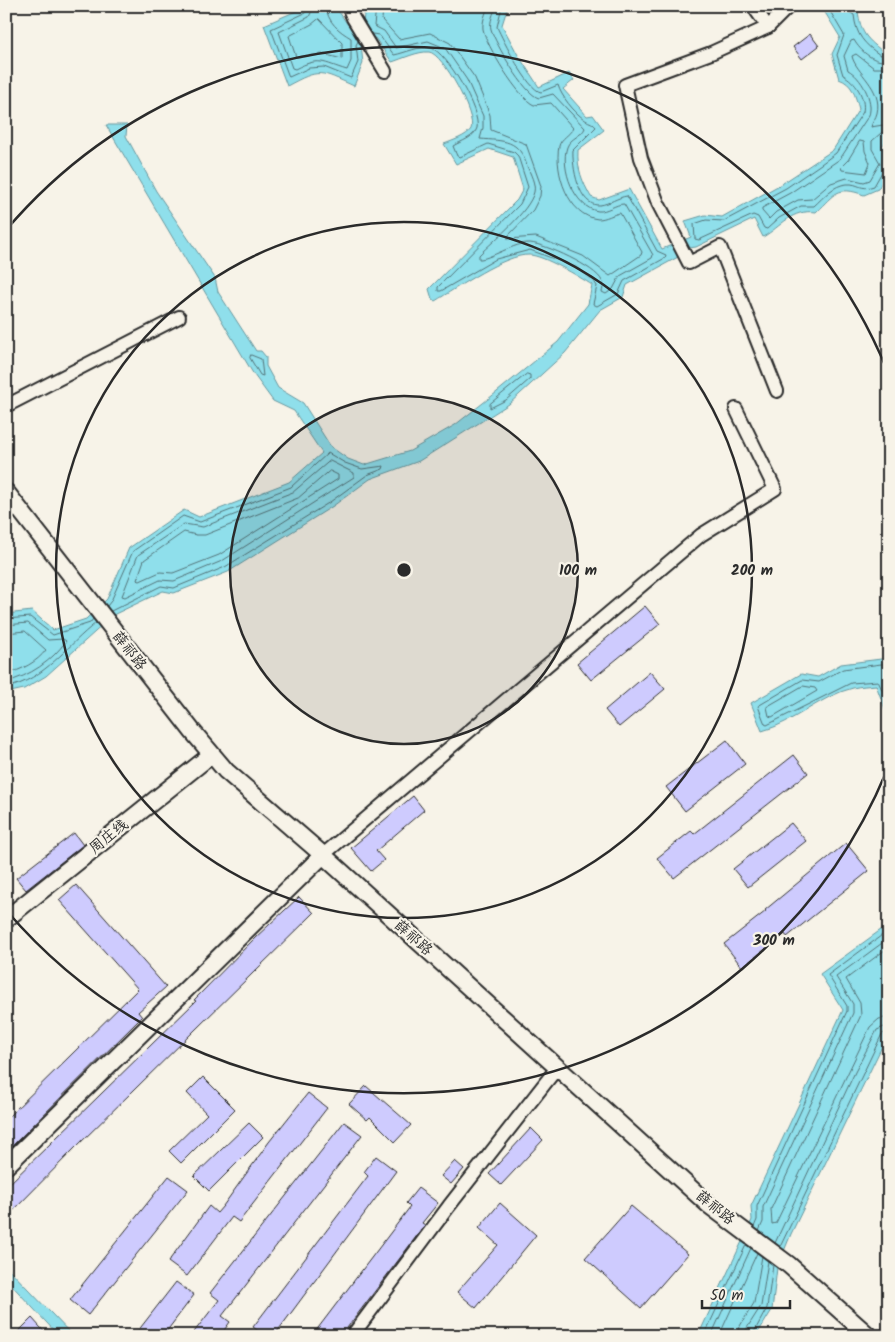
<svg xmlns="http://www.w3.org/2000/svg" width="895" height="1342" font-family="Kalam,'LXGW WenKai TC',sans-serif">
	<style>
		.water { fill: #8fdfeb; stroke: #67979e }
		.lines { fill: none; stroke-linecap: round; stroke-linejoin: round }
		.shore { stroke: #537378; stroke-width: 1 }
		.building { fill: #cecbfe; stroke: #2b2b2b }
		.minor-casing { stroke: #2b2b2b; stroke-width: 16 }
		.tertiary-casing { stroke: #2b2b2b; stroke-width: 20 }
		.minor { stroke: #f7f3e8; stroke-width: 12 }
		.tertiary { stroke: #f7f3e8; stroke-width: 16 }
		.ring { fill: none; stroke: #2b2b2b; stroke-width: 2.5 }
		.labels { text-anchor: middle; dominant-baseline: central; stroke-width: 4.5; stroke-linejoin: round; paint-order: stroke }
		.street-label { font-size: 15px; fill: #2b2b2b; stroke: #f7f3e8 }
		.centre { fill: #2b2b2b; stroke: #f7f3e8; stroke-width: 2.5 }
		.ring-label { font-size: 15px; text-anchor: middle; font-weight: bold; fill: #2b2b2b; stroke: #f7f3e8; stroke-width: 4.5; stroke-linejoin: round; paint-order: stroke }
	</style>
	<rect width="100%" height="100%" fill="#f7f3e8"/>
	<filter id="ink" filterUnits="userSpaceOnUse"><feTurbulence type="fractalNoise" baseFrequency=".02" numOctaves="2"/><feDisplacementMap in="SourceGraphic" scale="10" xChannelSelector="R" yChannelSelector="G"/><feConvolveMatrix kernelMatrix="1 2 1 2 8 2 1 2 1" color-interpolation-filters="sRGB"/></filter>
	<g filter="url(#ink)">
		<g class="water">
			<path d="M 308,6 L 335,6 L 348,25 L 363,23 L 365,6 L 508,6 L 502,25 L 518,55 L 539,87 L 569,73 L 574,80 L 563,89 L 587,116 L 593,115 L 604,130 L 578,150 C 577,169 582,181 591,197 L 599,200 L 629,189 L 662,249 L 691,237 L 685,221 L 705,215 L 722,217 L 783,183 L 833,150 L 859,109 C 855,95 853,84 839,79 L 832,54 L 840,37 L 821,6 L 847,6 L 858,11 C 861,33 865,37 882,51 L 889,47 L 889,141 L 882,145 C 893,165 888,171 878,189 L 864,195 C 837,185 835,194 816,212 C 791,209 782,226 763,237 L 754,219 L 696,247 L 689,248 L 678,257 L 627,285 L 623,297 L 600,310 L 565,353 L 509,404 L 419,461 L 370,479 L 333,506 L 228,572 L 174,593 L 163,591 L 115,614 L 46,676 L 24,689 L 6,693 L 6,614 L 32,611 L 53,630 L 86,619 L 107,599 L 129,548 L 184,510 L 199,517 L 289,482 L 322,453 L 294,411 L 273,401 L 254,375 L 106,125 L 127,125 L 126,136 L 156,191 L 215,278 L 218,292 L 256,351 L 261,351 L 266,357 L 266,366 L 278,388 L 303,403 L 331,447 L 348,459 L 364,465 L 410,451 L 455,425 L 497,392 L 558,342 L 588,304 L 592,285 C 580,277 543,255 529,255 C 505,254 457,288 435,301 L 432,299 L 429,289 L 517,200 L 523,189 L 513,157 L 489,149 L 456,164 L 444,144 C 452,141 467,136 471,129 C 477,117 443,53 429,52 C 418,51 402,59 392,62 L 375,38 L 361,45 L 363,63 L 354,86 C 320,71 320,68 287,86 L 264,25 Z"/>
			<path d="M 889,658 L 889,720 L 876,685 C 868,686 860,686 853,688 C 820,696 794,723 762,731 L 751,703 L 801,674 L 818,677 L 841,664 Z"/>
			<polygon points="889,924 889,1032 791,1234 777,1268 772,1310 756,1336 698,1336 752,1220 751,1206 843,1010 820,974"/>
			<polygon points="6,1266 73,1336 59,1336 6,1279"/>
		</g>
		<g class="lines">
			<g class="shore">
				<polyline points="308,6 305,13 271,29 289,77 309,68 324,67 351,78 358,62 356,45 358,41"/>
				<path d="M 314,6 L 309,17 L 279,32 L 292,68 L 295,69 C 320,56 323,63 347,70 L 351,61 L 351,38 C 339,31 327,22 326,6"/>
				<path d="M 376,6 L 374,26 L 384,31 L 396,48 L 428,41 L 445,48 L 467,80 L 483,116 L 483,128 L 480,139 C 504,141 519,139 527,166 C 530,173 536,184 534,192 C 529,212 494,240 479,255 L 479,259 C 488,260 516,242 530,243 C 545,244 596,267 602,281 C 604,284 603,288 602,292 L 606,294 L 613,289 L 620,276 L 652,258 L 653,255 L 624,204 C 615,204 607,212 598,211 C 574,208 560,167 567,147 C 570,138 582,136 585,128 L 553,94 L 539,98 C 525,95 495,43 491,29 C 489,22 494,13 496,6"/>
				<path d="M 383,6 L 382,20 L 399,39 L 430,33 L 450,43 L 475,78 L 490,115 L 491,130 L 526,144 L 541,186 L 540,196 L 533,210 L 508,236 L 508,239 L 536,237 L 583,256 L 610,276 L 641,255 L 642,252 L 620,213 C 613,214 606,219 598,219 C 568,216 554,172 559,146 C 561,138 570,135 573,128 L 551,103 L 534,105 C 519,99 486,45 483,29 C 482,21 486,13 488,6"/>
				<path d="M 827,6 L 844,35 L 837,55 L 843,75 C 855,81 866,97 863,112 L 836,153 L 821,164 L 786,188 L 724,221 L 706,220 L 694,224 L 695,239 L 699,240 L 753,215 L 758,217 L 764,228 L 767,229 L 779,218 L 801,206 L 814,206 C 824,197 833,185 847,184 C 859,183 860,191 874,186 L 883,170 L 889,168"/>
				<path d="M 847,6 L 848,11 L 854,15 C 856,35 864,44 880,55 L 889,53"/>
				<polygon points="319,19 342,43 342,59 323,54 296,57 289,36 312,24"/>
				<path d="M 372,34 L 379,35 L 394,55 C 405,53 421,45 431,48 C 447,52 481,112 477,128 C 474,138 461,141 453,146 L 457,156 L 460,157 L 488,144 L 514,152 L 518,156 L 528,187 L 520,204 L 438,287 L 438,291 L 441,291 L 496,259 L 530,250 L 576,267 L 594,281 L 597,286 L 593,304 L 597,306 L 618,294 L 624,281 L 665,258 L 666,255 L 657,251 L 627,196 C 618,197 609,204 600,205 C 578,207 572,165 573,150 L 596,127 C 591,121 589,123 584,119 C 574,112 561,96 558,85 L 541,92 C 528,90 503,40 497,27 L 502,6"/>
				<path d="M 889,60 C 876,65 860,51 854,40 L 851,41 L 844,56 L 848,70 C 861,77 874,100 869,115 L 840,159 L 790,193 L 762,208 L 762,211 L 769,219 L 776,212 L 798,200 L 812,199 L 831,183 L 847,178 L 864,182 L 870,180 L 880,163 L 872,149 L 872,141 L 881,133 L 889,131"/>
				<path d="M 889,68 L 874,68 L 856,54 L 852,56 C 855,72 883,88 877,113 C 876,118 872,122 871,127 L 889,124"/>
				<polygon points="860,141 864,142 865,151 870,163 866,173 842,170 841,167 848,160"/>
				<polygon points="251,355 261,359 263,376 260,375 250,358"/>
				<polygon points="527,374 530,375 530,379 506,400 490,408 490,404"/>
				<polygon points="330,461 354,473 354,477 222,561 174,581 160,580 125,597 122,596 138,555 184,524 203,527 293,492"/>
				<polygon points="330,471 338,475 338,479 219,555 173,573 160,572 140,581 137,580 144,560 184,532 196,535 205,535 298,498"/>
				<polyline points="107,606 111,601 133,551 183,516 200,522 291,487 328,453 345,463 362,469 384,466 383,469 367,475 330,502 225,567 174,588 161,586 111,611"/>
				<polyline points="6,619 30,617 53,635 90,623 93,619"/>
				<path d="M 6,625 L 28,623 L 48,640 L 63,639 L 66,641 C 52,661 30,676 6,682"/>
				<path d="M 6,633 L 25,631 L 46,650 C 37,662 22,670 6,674"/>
				<polyline points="889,663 843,669 819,682 802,680 758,706 765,724 767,725 851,683 878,681 889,705"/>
				<polygon points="803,686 815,688 817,691 772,717 769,716 767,707"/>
				<path d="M 6,688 C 46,679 66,646 96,623"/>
				<polyline points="889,947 846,979 860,1003 861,1015 771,1209 772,1224 776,1223 870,1027 879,1019 889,1017"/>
				<polyline points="754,1227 757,1220 757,1206 847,1011 847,1006 828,975 889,930"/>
				<polyline points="759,1231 763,1222 763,1207 853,1013 853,1004 836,977 889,938"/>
				<polyline points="775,1243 855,1072 877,1030 889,1025"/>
				<polyline points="780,1247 882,1034 889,1031"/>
				<polyline points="704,1336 746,1245"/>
				<polyline points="711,1336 751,1248"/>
				<polyline points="719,1336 757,1253"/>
				<polyline points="738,1336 740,1326 754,1303 762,1256"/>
				<polyline points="746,1336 747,1328 761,1306 768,1261"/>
				<polyline points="752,1336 767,1308 773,1265"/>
			</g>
		</g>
		<g class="building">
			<polygon points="810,34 819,46 802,59 793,47"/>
			<polygon points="645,606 660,624 591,680 577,663"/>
			<polygon points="650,672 665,689 619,727 605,710"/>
			<polygon points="727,740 745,764 685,811 666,787"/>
			<polygon points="794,755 808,773 674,878 657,858 691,831 694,834"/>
			<polygon points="413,796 424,810 376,851 384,860 371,871 351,848"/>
			<polygon points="791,823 806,841 748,887 733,869"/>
			<polygon points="74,833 83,845 26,890 16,878"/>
			<polygon points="846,843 869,871 787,937 785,934 742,967 724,944 766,911 765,910"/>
			<polygon points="76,885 166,987 138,1012 142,1017 6,1152 6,1119 138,989 59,900"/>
			<polygon points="299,897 314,913 75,1148 6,1218 6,1187 196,1001 194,1000 255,938"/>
			<polygon points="203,1077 235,1109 181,1163 169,1151 207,1114 187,1093"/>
			<polygon points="366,1086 411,1125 395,1142 370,1117 367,1120 349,1104"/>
			<polygon points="308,1093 327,1108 239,1222 232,1217 187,1276 168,1262 209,1206 217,1213 223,1206 269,1142"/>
			<polygon points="344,1122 362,1135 222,1316 230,1322 220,1336 191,1336 219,1300 210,1293"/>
			<polygon points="249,1123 263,1137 209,1191 194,1176"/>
			<polygon points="531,1128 543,1140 501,1185 489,1174"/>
			<polygon points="376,1156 396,1171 274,1336 265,1336 253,1327 368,1176 364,1172"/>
			<polygon points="455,1161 464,1169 451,1184 441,1176"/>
			<polygon points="169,1176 188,1190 88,1315 70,1300"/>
			<polygon points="418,1188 438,1203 422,1223 425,1225 341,1336 312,1336 410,1207 406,1203"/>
			<polygon points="500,1203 536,1235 476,1308 457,1292 498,1245 479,1228"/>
			<polygon points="631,1206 688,1254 641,1308 585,1258"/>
			<polygon points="176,1282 194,1295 163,1336 134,1336"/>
			<polygon points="32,1318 48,1336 14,1336"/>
		</g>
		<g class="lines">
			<defs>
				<g id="minor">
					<polyline points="348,6 353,18 385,71"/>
					<polyline points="753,6 768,27 711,53 625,85 641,158 658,203 689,263 720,247 777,391"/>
					<polyline points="768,27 789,6"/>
					<polyline points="6,406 179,317"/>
					<polyline points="323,855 701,535 775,489 736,409"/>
					<polyline points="352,1336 449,1206 557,1068"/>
				</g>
				<g id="tertiary">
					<polyline points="6,492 193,732 226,771 323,855 709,1205 789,1265 869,1336"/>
					<polyline points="6,919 211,755"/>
					<polyline points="6,1166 323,855"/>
				</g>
			</defs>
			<use href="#minor" class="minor-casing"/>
			<use href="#tertiary" class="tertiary-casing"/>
			<use href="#minor" class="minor"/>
			<use href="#tertiary" class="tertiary"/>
		</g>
	</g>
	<circle cx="404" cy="570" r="174" fill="#2b2b2b" fill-opacity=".12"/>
	<g class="ring">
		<circle cx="404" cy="570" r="174"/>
		<circle cx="404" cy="570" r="348"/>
		<path d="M887 770A523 523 0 0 1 6 910M6 230A523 523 0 0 1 887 370"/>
	</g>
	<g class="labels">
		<g class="street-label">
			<text transform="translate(129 651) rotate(52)">薛祁路</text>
			<text transform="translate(109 837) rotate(-39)">周庄线</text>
			<text transform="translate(413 938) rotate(42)">薛祁路</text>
			<text transform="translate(715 1208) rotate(39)">薛祁路</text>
		</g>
	</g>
	<circle cx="404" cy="570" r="8" class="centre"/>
	<g class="ring-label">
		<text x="578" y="575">100 m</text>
		<text x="752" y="575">200 m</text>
		<text x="774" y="945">300 m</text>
	</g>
	<rect width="895" height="1342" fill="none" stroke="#f7f3e8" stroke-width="25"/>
	<rect x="12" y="12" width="870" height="1317" fill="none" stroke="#2b2b2b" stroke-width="2" filter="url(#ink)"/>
	<path d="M702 1300v8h88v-8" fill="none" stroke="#2b2b2b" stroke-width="2.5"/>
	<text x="710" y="1300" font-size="15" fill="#2b2b2b" stroke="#f7f3e8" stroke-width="4" paint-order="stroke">50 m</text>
</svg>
